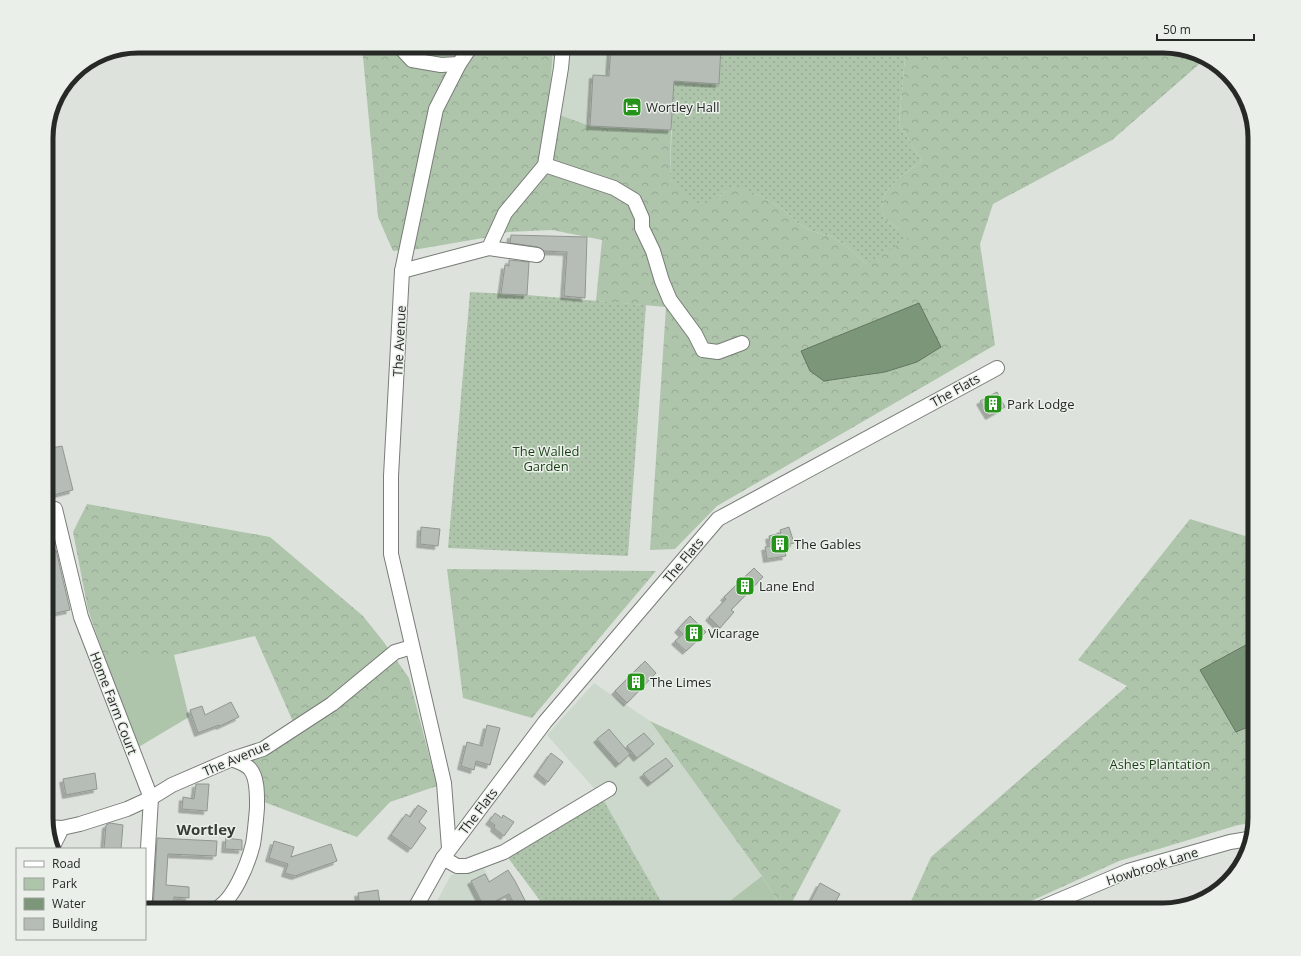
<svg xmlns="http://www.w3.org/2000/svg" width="1301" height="956" font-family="'Open Sans',sans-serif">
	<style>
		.built { fill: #cdd8cc }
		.green { fill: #aec5ab }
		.forest { fill: url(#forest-crowns); fill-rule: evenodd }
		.garden { fill: url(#garden-dots) }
		.water { fill: #7c9679; stroke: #627560 }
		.building { fill: #b6bcb6; stroke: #919690; filter: url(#shadow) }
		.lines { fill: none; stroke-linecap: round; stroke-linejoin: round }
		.minor-casing { stroke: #787d77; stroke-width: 16 }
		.minor { stroke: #fff; stroke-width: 14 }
		.labels { text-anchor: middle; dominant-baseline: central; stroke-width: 3; stroke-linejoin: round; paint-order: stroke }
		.poi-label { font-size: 13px; fill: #272927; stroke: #eaf0e9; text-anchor: start }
		.street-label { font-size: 13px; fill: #272927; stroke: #eaf0e9 }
		.park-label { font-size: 13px; fill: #183e14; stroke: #eaf0e9 }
		.quarter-label { font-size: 15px; font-weight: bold; fill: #373c37; stroke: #eaf0e9 }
		.rim { fill: none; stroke: #272927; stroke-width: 5 }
	</style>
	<defs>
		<pattern id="forest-crowns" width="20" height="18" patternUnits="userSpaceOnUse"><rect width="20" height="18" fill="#aec5ab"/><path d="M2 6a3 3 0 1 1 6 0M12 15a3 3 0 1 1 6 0" fill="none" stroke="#96a993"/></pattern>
		<pattern id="garden-dots" width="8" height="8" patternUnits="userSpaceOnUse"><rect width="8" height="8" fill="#aec5ab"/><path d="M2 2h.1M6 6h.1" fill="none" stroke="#96a993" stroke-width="1.8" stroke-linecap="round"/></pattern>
		<filter id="shadow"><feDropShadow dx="-3.5" dy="3.5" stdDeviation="0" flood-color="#0004"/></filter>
	</defs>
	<rect width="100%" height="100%" fill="#dde3dc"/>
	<g class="built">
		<polygon points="553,46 721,46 719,84 673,88 671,130 590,126 549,111"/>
		<polygon points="594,683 650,721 762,876 718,910 666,910 600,795 547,735"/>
		<polygon points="484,868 505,910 432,910 451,875"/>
	</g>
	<g class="green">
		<polygon points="104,655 174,655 189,717 137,748"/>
		<polygon points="762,876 783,910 718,910"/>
	</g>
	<g class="forest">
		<path d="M 362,46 L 553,46 L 549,111 L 590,126 L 671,130 L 670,180 L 681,189 L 717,199 L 727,189 L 742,188 L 761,196 L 784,210 L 798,223 L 812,231 L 830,236 L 847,246 L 866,264 L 900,229 L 887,221 L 881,209 L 886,192 L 901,176 L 922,161 L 899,124 L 906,46 L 1163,46 L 1204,60 L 1112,140 L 993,204 L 980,244 L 995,345 L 717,506 L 675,549 L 650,550 L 666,307 L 596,301 L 602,240 L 552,230 L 508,232 L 489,237 L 419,249 L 393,251 L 378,217 ZM 919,303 L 917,362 L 885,372 L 849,378 L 802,351 Z"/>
		<polygon points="87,504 270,537 363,616 383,641 409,678 437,786 390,802 357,837 256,799 243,754 294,724 255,636 174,655 104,655 88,610 73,532"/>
		<polygon points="1190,519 1255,539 1255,640 1200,670 1236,732 1255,724 1255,818 1253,823 1238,825 1119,861 1018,907 1014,910 907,910 931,857 1127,686 1078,660"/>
		<polygon points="447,569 656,571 532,718 463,698"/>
		<polygon points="650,721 841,810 788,910 783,910 762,876"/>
	</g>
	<g class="garden">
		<polygon points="721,46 906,46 899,124 922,161 901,176 886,192 881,209 887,221 900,229 908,239 866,264 847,246 830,236 812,231 798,223 784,210 761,196 742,189 727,189 717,199 706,207 695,203 670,180 673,88 663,81 719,83"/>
		<polygon points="470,292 527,295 646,305 628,556 448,548"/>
		<polygon points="604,801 666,910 547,910 506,855"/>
	</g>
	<g class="water">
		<polygon points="919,303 941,347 917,362 885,372 824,381 810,371 801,351"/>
		<polygon points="1255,640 1255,724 1236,732 1200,670"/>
	</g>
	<g class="building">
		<polygon points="611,46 721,46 719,84 674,81 671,130 590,126 593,75 609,76"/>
		<polygon points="511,235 587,237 585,298 564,296 567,252 544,251 538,247 510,243"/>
		<polygon points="509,260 529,262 527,295 501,294 505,265 509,266"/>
		<polygon points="997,392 1005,407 989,416 980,401"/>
		<polygon points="62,446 73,490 46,497 46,449"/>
		<polygon points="421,527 440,529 438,546 420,544"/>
		<polygon points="789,527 794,543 783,546 786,556 767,559 765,547 771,546 769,536 781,533 780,530"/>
		<polygon points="56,550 70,610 46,615 46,553"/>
		<polygon points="754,568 763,577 731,610 734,612 720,628 709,617 726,599 724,597"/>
		<polygon points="690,616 706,632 686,651 675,641 683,634 678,629"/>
		<polygon points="645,661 656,673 627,703 615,691"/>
		<polygon points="231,702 239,717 220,726 219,725 198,733 190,710 202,706 205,715"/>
		<polygon points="487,725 500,728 490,765 476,761 474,770 461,766 467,742 482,746"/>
		<polygon points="609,729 630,754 619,764 597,739"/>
		<polygon points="644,733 654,744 637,758 627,746"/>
		<polygon points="551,753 563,762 548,782 537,773"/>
		<polygon points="666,758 673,766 651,783 643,774"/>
		<polygon points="95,773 97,789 66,795 63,779"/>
		<polygon points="196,784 209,784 207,811 182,809 183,797 194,799"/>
		<polygon points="418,805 427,811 419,822 426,828 411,849 391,835 406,814 410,817"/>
		<polygon points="495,813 502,818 503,815 514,822 504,836 494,828 495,825 489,821"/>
		<polygon points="110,823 123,825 121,849 104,849 106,825"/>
		<polygon points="157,838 217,841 216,856 168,854 166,885 189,887 189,898 174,897 173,910 153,910"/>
		<polygon points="226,838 242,840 242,850 225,849"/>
		<polygon points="274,841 294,847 291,857 331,844 337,861 295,876 285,873 288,864 269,858"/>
		<polygon points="508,870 515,881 530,910 517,910 509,894 484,907 471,881 485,874 489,882"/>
		<polygon points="820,883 840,894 831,910 806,910"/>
		<polygon points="378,890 380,905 360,908 358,893"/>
	</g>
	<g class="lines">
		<defs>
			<g id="minor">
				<polyline points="399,46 412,60 441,65 459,64"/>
				<polyline points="545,165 614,188 634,200 642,218 642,228 653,251 662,281 670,300 695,334 703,350 718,352 742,343"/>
				<polyline points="489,248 537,255"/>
				<polyline points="402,271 489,248 505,213 545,165 561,68 563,46"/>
				<polyline points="55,509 81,617 151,798 145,899"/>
				<polyline points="47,827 62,828"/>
				<polyline points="53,846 62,828 80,824 127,809 151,798 172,785 232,759 263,749 332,704 395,652 412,647"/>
				<polyline points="449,848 444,783 391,554 391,476 402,271 436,109 459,64 471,46"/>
				<polyline points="443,858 457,866 467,866 504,852 609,789"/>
				<path d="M 213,910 C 233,903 248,864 253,844 C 255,832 256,820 257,808 C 257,797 258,778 250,769 C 246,764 238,762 232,759"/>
				<polyline points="414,910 443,858 545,722 718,519 997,368"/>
				<polyline points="1036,910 1128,871 1230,842 1248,839"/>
			</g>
		</defs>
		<use href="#minor" class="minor-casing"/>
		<use href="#minor" class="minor"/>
	</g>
	<defs>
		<symbol id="hotel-square" viewBox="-11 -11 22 22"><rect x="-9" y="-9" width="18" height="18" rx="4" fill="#26931b" stroke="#eaf0e9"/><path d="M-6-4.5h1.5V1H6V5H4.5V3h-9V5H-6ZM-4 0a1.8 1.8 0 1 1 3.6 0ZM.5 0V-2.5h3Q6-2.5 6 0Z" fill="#fff"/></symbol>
		<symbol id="building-square" viewBox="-11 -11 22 22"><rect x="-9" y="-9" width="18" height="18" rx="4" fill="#26931b" stroke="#eaf0e9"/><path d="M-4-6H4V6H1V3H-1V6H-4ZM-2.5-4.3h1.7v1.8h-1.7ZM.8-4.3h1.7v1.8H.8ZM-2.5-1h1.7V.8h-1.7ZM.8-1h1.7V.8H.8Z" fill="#fff"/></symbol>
	</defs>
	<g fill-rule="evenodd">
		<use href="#hotel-square" x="621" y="96" width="22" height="22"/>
		<use href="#building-square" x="982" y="393" width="22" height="22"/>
		<use href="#building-square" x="769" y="533" width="22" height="22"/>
		<use href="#building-square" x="734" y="575" width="22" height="22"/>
		<use href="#building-square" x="683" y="622" width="22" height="22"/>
		<use href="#building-square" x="625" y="671" width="22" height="22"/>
	</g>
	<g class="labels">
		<g class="poi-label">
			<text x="646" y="107">Wortley Hall</text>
			<text x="1007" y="404">Park Lodge</text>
			<text x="794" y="544">The Gables</text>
			<text x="759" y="586">Lane End</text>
			<text x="708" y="633">Vicarage</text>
			<text x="650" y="682">The Limes</text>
		</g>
		<g class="street-label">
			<text transform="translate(399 341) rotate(-87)">The Avenue</text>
			<text transform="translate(955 390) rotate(-29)">The Flats</text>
			<text transform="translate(683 560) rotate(-50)">The Flats</text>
			<text transform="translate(114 703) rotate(69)">Home Farm Court</text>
			<text transform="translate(236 758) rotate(-23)">The Avenue</text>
			<text transform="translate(478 811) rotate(-53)">The Flats</text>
			<text transform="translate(1152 866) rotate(-18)">Howbrook Lane</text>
		</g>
		<g class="park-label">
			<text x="546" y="451">The Walled<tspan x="546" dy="15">Garden</tspan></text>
			<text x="1160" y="764">Ashes Plantation</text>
		</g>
		<g class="quarter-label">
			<text x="206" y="829">Wortley</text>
		</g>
	</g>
	<path d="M0 0H1301V956H0ZM138 53H1163A85 85 0 0 1 1248 138V818A85 85 0 0 1 1163 903H138A85 85 0 0 1 53 818V138A85 85 0 0 1 138 53Z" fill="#eaf0e9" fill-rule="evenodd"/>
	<path class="rim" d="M138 53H1163A85 85 0 0 1 1248 138V818A85 85 0 0 1 1163 903H138A85 85 0 0 1 53 818V138A85 85 0 0 1 138 53Z"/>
	<rect x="16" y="848" width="130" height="92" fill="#eaf0e9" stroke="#9ca09b"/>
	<rect x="24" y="861" width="20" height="6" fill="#ffffff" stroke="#9ca09b"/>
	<text x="52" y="868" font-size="12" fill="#272927">Road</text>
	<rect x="24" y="878" width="20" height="12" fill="#aec5ab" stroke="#9ca09b"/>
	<text x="52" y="888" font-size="12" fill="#272927">Park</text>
	<rect x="24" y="898" width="20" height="12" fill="#7c9679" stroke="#9ca09b"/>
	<text x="52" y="908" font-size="12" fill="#272927">Water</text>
	<rect x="24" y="918" width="20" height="12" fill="#b6bcb6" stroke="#9ca09b"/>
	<text x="52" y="928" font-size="12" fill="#272927">Building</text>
	<path d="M1157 34v6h97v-6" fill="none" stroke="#272927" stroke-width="2"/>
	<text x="1163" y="34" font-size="12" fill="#272927" stroke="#eaf0e9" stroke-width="3" paint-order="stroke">50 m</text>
</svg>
